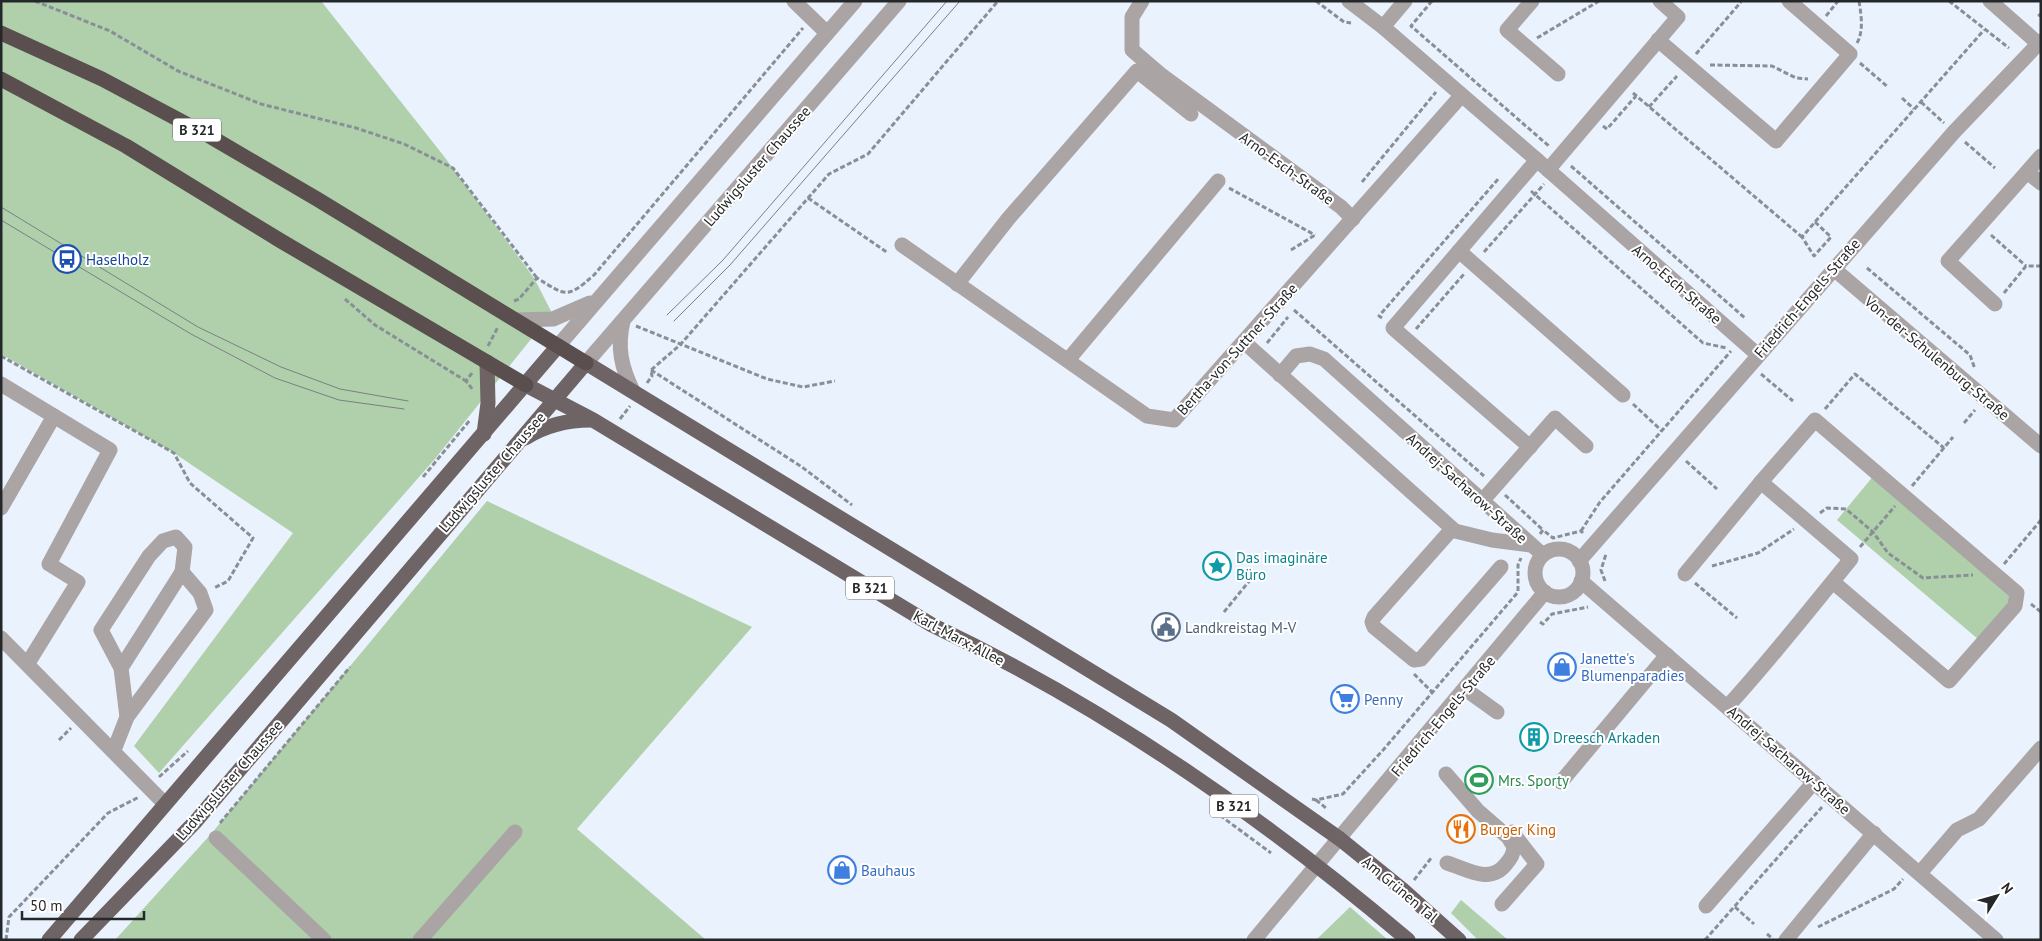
<svg xmlns="http://www.w3.org/2000/svg" width="2042" height="941" font-family="'PT Sans',sans-serif">
	<style>
		.green { fill: #afd0aa }
		.lines { fill: none; stroke-linecap: round; stroke-linejoin: round }
		.path { stroke: #898f96; stroke-width: 3; stroke-dasharray: 5 2.5; stroke-linecap: butt }
		.minor { stroke: #aaa4a4; stroke-width: 15 }
		.major { stroke: #6f6465; stroke-width: 15 }
		.highway { stroke: #5a4e4f; stroke-width: 15 }
		.tram { stroke: #7a7f85; stroke-width: 1 }
		.labels { text-anchor: middle; dominant-baseline: central; stroke-width: 4; stroke-linejoin: round; paint-order: stroke }
		.shield { fill: #fff; stroke: #66686b; stroke-width: 1 }
		.shield-label { font-size: 14px; font-weight: bold; fill: #25282b }
		.street-label { font-size: 15px; fill: #25282b; stroke: #fff }
		.transit-label { font-size: 15px; fill: #164399; stroke: #fff; text-anchor: start }
		.culture-label { font-size: 15px; fill: #0d838f; stroke: #fff; text-anchor: start }
		.service-label { font-size: 15px; fill: #4e5e75; stroke: #fff; text-anchor: start }
		.shop-label { font-size: 15px; fill: #366cbe; stroke: #fff; text-anchor: start }
		.leisure-label { font-size: 15px; fill: #27864d; stroke: #fff; text-anchor: start }
		.food-label { font-size: 15px; fill: #c56008; stroke: #fff; text-anchor: start }
	</style>
	<rect width="100%" height="100%" fill="#eaf2fd"/>
	<g class="green">
		<polygon points="1,1 321,1 443,155 534,278 552,313 434,460 159,773 134,746 293,533 174,453 1,354"/>
		<polygon points="1875,474 2017,593 1978,639 1837,520"/>
		<polygon points="487,501 752,627 577,829 706,940 115,940 211,834"/>
		<polygon points="1461,900 1508,940 1478,940 1451,913"/>
		<polygon points="1350,907 1388,940 1316,940"/>
	</g>
	<g class="lines">
		<g class="path">
			<polyline points="35,1 110,31 178,71 261,104 356,128 404,144 453,168 537,278"/>
			<polyline points="1316,1 1344,22 1351,23"/>
			<polyline points="1432,1 1411,26 1550,147"/>
			<polyline points="1949,1 2009,48"/>
			<polyline points="1826,16 1838,1"/>
			<polyline points="2038,16 2041,14"/>
			<polyline points="1537,38 1599,1"/>
			<path d="M 1857,43 C 1864,31 1861,14 1859,1"/>
			<polyline points="1696,54 1741,2"/>
			<polyline points="1860,63 1888,87"/>
			<polyline points="1710,65 1772,66 1796,78 1808,79"/>
			<polyline points="1633,93 1802,237"/>
			<polyline points="1902,98 1914,109"/>
			<polyline points="1921,102 1944,123"/>
			<polyline points="1649,107 1677,76"/>
			<polyline points="1603,126 1607,129 1636,96"/>
			<polyline points="1965,142 1995,168"/>
			<polyline points="1571,166 1745,318"/>
			<polyline points="1362,182 1436,92"/>
			<polyline points="1229,188 1315,235"/>
			<polyline points="1531,191 1703,343 1727,348"/>
			<polyline points="808,198 888,253"/>
			<polyline points="1815,222 1831,237 1814,256 1802,237 1815,222 1984,30"/>
			<polyline points="1991,235 2026,266"/>
			<polyline points="1291,250 1315,235"/>
			<polyline points="1484,252 1544,184"/>
			<polyline points="1867,268 1970,355 1975,369"/>
			<polyline points="2004,293 2026,266 2041,266"/>
			<polyline points="345,299 375,325 466,381"/>
			<path d="M 514,301 L 519,299 L 537,278 C 566,296 567,299 594,275 L 803,28"/>
			<polyline points="1294,310 1484,476"/>
			<polyline points="1382,318 1379,316 1499,178"/>
			<polyline points="636,326 767,379 803,387 835,381"/>
			<polyline points="1416,329 1464,274"/>
			<polyline points="1267,343 1288,317"/>
			<polyline points="488,346 498,327"/>
			<polyline points="1,356 174,453 190,483 253,538 228,581 214,588"/>
			<polyline points="651,370 802,467 852,505"/>
			<polyline points="472,373 466,381 473,390"/>
			<polyline points="1761,374 1793,401"/>
			<polyline points="647,383 652,376 651,370 680,345 829,174 868,154 998,1"/>
			<polyline points="1633,404 1662,431"/>
			<polyline points="1825,409 1855,374 1944,448"/>
			<polyline points="620,419 630,406"/>
			<polyline points="1964,423 1975,410"/>
			<polyline points="1686,461 1717,489"/>
			<polyline points="423,477 470,420"/>
			<polyline points="1912,486 1953,437"/>
			<polyline points="1505,495 1543,530"/>
			<polyline points="1820,513 1827,508 1846,509 1873,532 1888,553 1923,578 1973,575"/>
			<polyline points="1581,531 1600,502 1731,351"/>
			<polyline points="1540,534 1543,530 1553,538 1581,531 1583,533"/>
			<polyline points="1860,547 1895,506"/>
			<polyline points="2004,564 2041,520"/>
			<polyline points="1712,566 1758,553 1794,529"/>
			<polyline points="1605,581 1601,570 1606,554"/>
			<polyline points="1695,583 1737,618"/>
			<polyline points="2031,604 2041,612"/>
			<polyline points="1224,612 1255,574"/>
			<polyline points="1540,622 1543,624 1552,614 1588,607"/>
			<polyline points="1414,674 1433,693"/>
			<polyline points="59,740 71,728"/>
			<polyline points="159,777 188,751"/>
			<polyline points="1312,799 1316,800 1343,794 1384,749 1518,592 1518,565 1521,558"/>
			<polyline points="1316,800 1326,808"/>
			<polyline points="1214,811 1271,853"/>
			<polyline points="220,823 350,667"/>
			<polyline points="1414,880 1432,857"/>
			<polyline points="1735,907 1754,924"/>
			<polyline points="1818,927 1894,889 1903,879"/>
			<polyline points="1767,934 1773,939"/>
			<polyline points="6,940 9,917 108,813 139,797"/>
			<polyline points="1705,940 1822,807"/>
		</g>
		<g class="minor">
			<polyline points="794,1 827,33"/>
			<polyline points="1142,1 1132,17 1132,50 1160,74 1341,207 1353,219"/>
			<polyline points="1349,1 1383,27 1537,160 1758,355"/>
			<polyline points="1532,1 1507,30 1558,74"/>
			<polyline points="1990,1 2041,46"/>
			<polyline points="1383,27 1405,1"/>
			<polyline points="1658,40 1776,141 1850,54 1789,1"/>
			<polyline points="1548,170 1678,17 1660,1"/>
			<polyline points="2027,172 2041,156"/>
			<polyline points="902,245 1147,416 1174,420 1461,96"/>
			<polyline points="1459,251 1623,395"/>
			<polyline points="1834,269 2041,446"/>
			<polyline points="957,284 1008,219 1137,71 1191,114"/>
			<polyline points="1995,304 1948,261 2027,172 2041,183"/>
			<polyline points="516,320 553,319 590,303"/>
			<path d="M 623,321 C 617,347 621,367 633,391"/>
			<polyline points="1244,342 1455,531 1492,540 1531,545"/>
			<polyline points="558,346 855,1"/>
			<polyline points="1068,360 1218,181"/>
			<polyline points="586,363 899,1"/>
			<polyline points="1280,375 1296,356 1310,354 1324,359 1543,555"/>
			<polyline points="1,384 110,450 49,564 78,582 28,663"/>
			<polyline points="1530,447 1393,328 1537,160"/>
			<polyline points="1483,500 1555,418 1586,446"/>
			<polyline points="1,508 54,416"/>
			<polyline points="1452,529 1374,617 1372,622 1374,627 1414,660 1421,659 1501,567"/>
			<circle cx="1559" cy="573" r="24"/>
			<polyline points="1579,561 1954,132 2041,41"/>
			<polyline points="1685,574 1761,482"/>
			<polyline points="1581,581 1996,940"/>
			<polyline points="1,638 165,804"/>
			<polyline points="121,668 182,572 185,547 176,537 163,541 149,556 101,630 121,668 127,717"/>
			<polyline points="1465,689 1497,712"/>
			<path d="M 1728,706 C 1771,659 1810,609 1851,559 L 1761,482 L 1815,420 L 2017,593 L 2015,606 L 1949,681 L 1833,582"/>
			<polyline points="114,750 127,717 206,610 200,593 182,572"/>
			<path d="M 1446,774 L 1478,811 L 1508,837 L 1514,847 C 1513,855 1511,858 1506,864 C 1490,885 1467,869 1447,863"/>
			<polyline points="1561,782 1667,655"/>
			<polyline points="216,838 324,940"/>
			<polyline points="1920,873 1957,830 1979,819 2041,748"/>
			<polyline points="1502,904 1537,864 1512,832"/>
			<polyline points="1706,906 1814,782"/>
			<polyline points="420,940 515,832"/>
			<polyline points="1254,940 1545,592"/>
			<polyline points="1786,940 1874,833"/>
		</g>
		<g class="major">
			<path d="M 526,385 L 593,420 L 932,625 C 1104,706 1263,817 1408,940"/>
			<polyline points="484,434 488,403 487,362"/>
			<path d="M 525,438 C 546,425 567,420 591,420"/>
			<polyline points="49,940 558,346"/>
			<polyline points="81,940 196,821 586,363 1171,720 1340,839 1403,890 1459,940"/>
		</g>
		<g class="highway">
			<polyline points="1,33 102,79 211,137 317,199 586,363"/>
			<polyline points="1,79 126,146 281,241 526,385"/>
		</g>
		<g class="tram">
			<polyline points="1,207 198,327 281,367 340,389 408,401"/>
			<polyline points="1,220 191,334 275,378 339,400 404,409"/>
			<polyline points="667,315 723,260 947,1"/>
			<polyline points="674,321 730,265 960,1"/>
		</g>
	</g>
	<defs>
		<symbol id="bus-ring" viewBox="-11 -11 22 22"><circle r="9.5" fill="#fff" stroke="#1a4fb4" stroke-width="1.5"/><path d="M-5-6H5V4H4V6H2V4H-2V6H-4V4H-5ZM-3.5-4V0h7V-4ZM-3.5 1.2v1.5H-2V1.2ZM2 1.2v1.5H3.5V1.2Z" fill="#1a4fb4"/></symbol>
		<symbol id="sight-ring" viewBox="-11 -11 22 22"><circle r="9.5" fill="#fff" stroke="#0f9aa8" stroke-width="1.5"/><path d="M0-6L1.8-2.2L6-1.7L2.9 1.2L3.7 5.4L0 3.3L-3.7 5.4L-2.9 1.2L-6-1.7L-1.8-2.2Z" fill="#0f9aa8"/></symbol>
		<symbol id="civic-ring" viewBox="-11 -11 22 22"><circle r="9.5" fill="#fff" stroke="#5c6f8a" stroke-width="1.5"/><path d="M-.6-6.5H3V-4.5H.6V-3L4-1V1h2V6H-6V1h2V-1L-.6-3ZM-1.2 2.5V6h2.4V2.5Z" fill="#5c6f8a"/></symbol>
		<symbol id="shop-ring" viewBox="-11 -11 22 22"><circle r="9.5" fill="#fff" stroke="#3f7fe0" stroke-width="1.5"/><path d="M-5-2.5h2.3a2.7 3.5 0 0 1 5.4 0H5L5.5 6h-11ZM-1.5-2.5h3a1.5 2.3 0 0 0-3 0Z" fill="#3f7fe0"/></symbol>
		<symbol id="supermarket-ring" viewBox="-11 -11 22 22"><circle r="9.5" fill="#fff" stroke="#3f7fe0" stroke-width="1.5"/><path d="M-6-5.5h2.5l.6 2H6L4.5 2H-2.5L-4.4-4H-6ZM-1.5 3.2a1.3 1.3 0 1 0 .1 0ZM3 3.2a1.3 1.3 0 1 0 .1 0Z" fill="#3f7fe0"/></symbol>
		<symbol id="building-ring" viewBox="-11 -11 22 22"><circle r="9.5" fill="#fff" stroke="#0f9aa8" stroke-width="1.5"/><path d="M-4-6H4V6H1V3H-1V6H-4ZM-2.5-4.3h1.7v1.8h-1.7ZM.8-4.3h1.7v1.8H.8ZM-2.5-1h1.7V.8h-1.7ZM.8-1h1.7V.8H.8Z" fill="#0f9aa8"/></symbol>
		<symbol id="stadium-ring" viewBox="-11 -11 22 22"><circle r="9.5" fill="#fff" stroke="#2e9e5b" stroke-width="1.5"/><path d="M0-5a6.5 5 0 1 0 0 10a6.5 5 0 1 0 0-10ZM-3.5-1.8h7v3.6h-7Z" fill="#2e9e5b"/></symbol>
		<symbol id="restaurant-ring" viewBox="-11 -11 22 22"><circle r="9.5" fill="#fff" stroke="#e8710a" stroke-width="1.5"/><path d="M-5-6h1v4h1v-4h1v4h1v-4h1v5L-1.5 .5V6h-2V.5L-5-1ZM5-6V6H3V1.5H1.5Q1.5-4 5-6Z" fill="#e8710a"/></symbol>
	</defs>
	<g fill-rule="evenodd">
		<use href="#bus-ring" x="51" y="243" width="32" height="32"/>
		<use href="#sight-ring" x="1201" y="550" width="32" height="32"/>
		<use href="#civic-ring" x="1150" y="611" width="32" height="32"/>
		<use href="#shop-ring" x="1546" y="651" width="32" height="32"/>
		<use href="#supermarket-ring" x="1329" y="683" width="32" height="32"/>
		<use href="#building-ring" x="1518" y="721" width="32" height="32"/>
		<use href="#stadium-ring" x="1463" y="764" width="32" height="32"/>
		<use href="#restaurant-ring" x="1445" y="813" width="32" height="32"/>
		<use href="#shop-ring" x="826" y="854" width="32" height="32"/>
	</g>
	<g class="labels">
		<g class="shield">
			<rect x="173" y="118.5" width="48" height="23" rx="4"/>
			<rect x="846" y="576.5" width="48" height="23" rx="4"/>
			<rect x="1210" y="794.5" width="48" height="23" rx="4"/>
		</g>
		<g class="shield-label">
			<text x="197" y="130">B 321</text>
			<text x="870" y="588">B 321</text>
			<text x="1234" y="806">B 321</text>
		</g>
		<g class="street-label">
			<text transform="translate(757 166) rotate(-49)">Ludwigsluster Chaussee</text>
			<text transform="translate(1287 168) rotate(36)">Arno-Esch-Straße</text>
			<text transform="translate(1677 284) rotate(41)">Arno-Esch-Straße</text>
			<text transform="translate(1807 298) rotate(-49)">Friedrich-Engels-Straße</text>
			<text transform="translate(1237 349) rotate(-48)">Bertha-von-Suttner-Straße</text>
			<text transform="translate(1937 358) rotate(40)">Von-der-Schulenburg-Straße</text>
			<text transform="translate(492 472) rotate(-49)">Ludwigsluster Chaussee</text>
			<text transform="translate(1467 488) rotate(42)">Andrej-Sacharow-Straße</text>
			<text transform="translate(959 638) rotate(28)">Karl-Marx-Allee</text>
			<text transform="translate(1443 716) rotate(-50)">Friedrich-Engels-Straße</text>
			<text transform="translate(1789 760) rotate(41)">Andrej-Sacharow-Straße</text>
			<text transform="translate(229 780) rotate(-49)">Ludwigsluster Chaussee</text>
			<text transform="translate(1400 889) rotate(40)">Am Grünen Tal</text>
		</g>
		<g class="transit-label">
			<text x="86" y="259">Haselholz</text>
		</g>
		<g class="culture-label">
			<text x="1236" y="557">Das imaginäre<tspan x="1236" dy="17">Büro</tspan></text>
			<text x="1553" y="737">Dreesch Arkaden</text>
		</g>
		<g class="service-label">
			<text x="1185" y="627">Landkreistag M-V</text>
		</g>
		<g class="shop-label">
			<text x="1581" y="658">Janette's<tspan x="1581" dy="17">Blumenparadies</tspan></text>
			<text x="1364" y="699">Penny</text>
			<text x="861" y="870">Bauhaus</text>
		</g>
		<g class="leisure-label">
			<text x="1498" y="780">Mrs. Sporty</text>
		</g>
		<g class="food-label">
			<text x="1480" y="829">Burger King</text>
		</g>
	</g>
	<rect width="2042" height="941" fill="none" stroke="#25282b" stroke-width="5"/>
	<g transform="translate(1997 896) rotate(53)" stroke="#ffffff" stroke-width="4" paint-order="stroke">
	<path d="M0-4L9 19L0 12L-9 19Z" fill="#25282b"/>
	<text y="-8" font-size="14" font-weight="bold" text-anchor="middle" fill="#25282b">N</text>
	</g>
	<path d="M22 911v8h122v-8" fill="none" stroke="#25282b" stroke-width="2.5"/>
	<text x="30" y="911" font-size="15" fill="#25282b" stroke="#ffffff" stroke-width="4" paint-order="stroke">50 m</text>
</svg>
